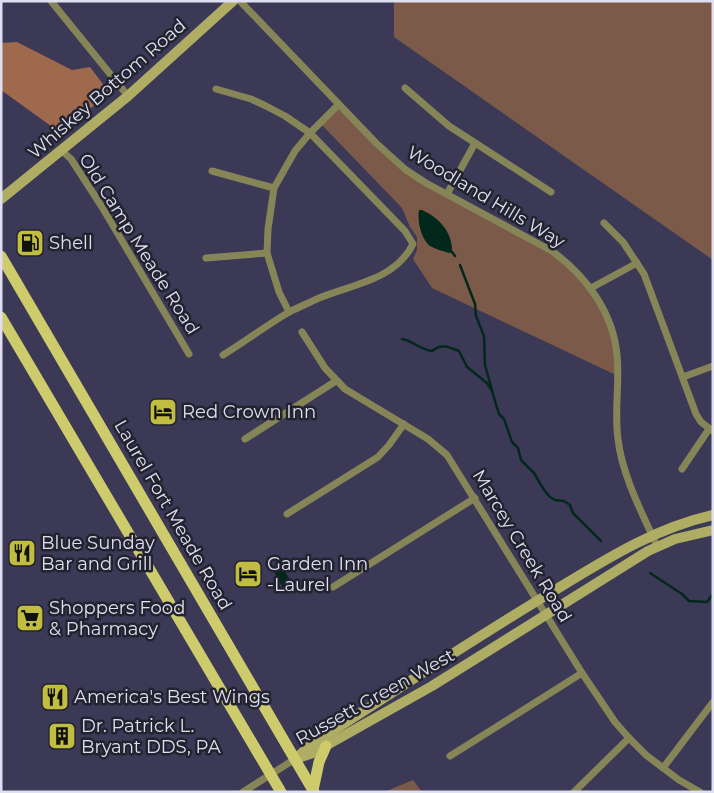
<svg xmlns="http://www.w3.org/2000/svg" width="714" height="793" font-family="Montserrat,sans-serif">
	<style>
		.green { fill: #7c5a4a }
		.forest { fill: #9f694d }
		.water { fill: #02281c }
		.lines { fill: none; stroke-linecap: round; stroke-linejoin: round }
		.stream { stroke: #02281c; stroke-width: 2.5 }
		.street { stroke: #868558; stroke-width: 7 }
		.secondary { stroke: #aead63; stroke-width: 10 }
		.primary { stroke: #cdcb6b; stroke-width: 11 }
		.labels { text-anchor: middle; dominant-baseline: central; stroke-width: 5; stroke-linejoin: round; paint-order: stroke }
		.street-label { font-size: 18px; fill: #e0dff2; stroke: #232330 }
		.poi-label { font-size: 18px; fill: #e0dff2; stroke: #232330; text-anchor: start }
	</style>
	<rect width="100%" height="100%" fill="#3c3957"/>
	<g class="green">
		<polygon points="394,1 713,1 713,260 394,37"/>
		<polygon points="338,105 406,170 552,251 591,288 612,333 618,376 432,288 413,259 417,250 417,237 410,227 402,208 320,123"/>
		<polygon points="413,780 422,792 384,792"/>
	</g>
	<polygon class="forest" points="17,42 72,70 90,67 109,92 62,134 1,90 1,43"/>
	<g class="water">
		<path d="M 419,210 L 422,210 C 438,217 453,232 452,252 L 449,253 C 443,251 435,249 430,246 C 421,239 417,220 419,210 Z"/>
		<polygon points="282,567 292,583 283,588 274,572"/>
	</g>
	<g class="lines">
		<g class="stream">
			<polyline points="452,252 455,256"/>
			<polyline points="460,265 475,304 476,316 484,336 485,365 492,390"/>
			<path d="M 402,339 C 414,341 420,350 432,351 C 441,343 449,347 459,351 L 467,367 L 487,383 L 492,391 L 499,414 L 504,419 L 512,442 L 518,448 L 521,460 L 534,473 L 544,490 L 550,497 L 555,500 L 564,501 L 570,505 L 573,513 L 601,541"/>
			<polyline points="650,573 682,594 689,601 707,602 713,594"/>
		</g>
		<g class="street">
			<polyline points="51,1 128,96"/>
			<path d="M 240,1 L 376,143 L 406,170 L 426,183 L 552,251 C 586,276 613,312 617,355 C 620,383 614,411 618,439 C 622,475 642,513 657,546"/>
			<polyline points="405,88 449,126 551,192"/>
			<path d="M 216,89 L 251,99 L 266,106 L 285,116 L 310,133 L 405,231 L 413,244 C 395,280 353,284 319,298 C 310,302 300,307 291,311 C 268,324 246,341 223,355"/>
			<polyline points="62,151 71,159 102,207 189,354"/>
			<polyline points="212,171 274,188"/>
			<polyline points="447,194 475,143"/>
			<polyline points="604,223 623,242 644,274 696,414 701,422 713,431"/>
			<polyline points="206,258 267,253"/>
			<polyline points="591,288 637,263"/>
			<polyline points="289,312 279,292 267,253 268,229 274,188 295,151 310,133 338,105"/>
			<polyline points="302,332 325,368 345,389 428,439 447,455 582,673 615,722 629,738 646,755 679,780 700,792"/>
			<polyline points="683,377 713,366"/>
			<polyline points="245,439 336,381"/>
			<polyline points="682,469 709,429"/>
			<polyline points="287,514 378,457 389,445 404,424"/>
			<polyline points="333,587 475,498"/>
			<polyline points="450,756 582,673"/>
			<polyline points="663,768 713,702"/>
			<polyline points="243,792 295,759"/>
			<polyline points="574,792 629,738"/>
		</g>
		<g class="secondary">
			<polyline points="1,199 128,96 233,1"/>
			<polyline points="298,758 313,753 432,686 648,551 675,539 713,530"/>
			<path d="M 295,759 L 311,745 C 389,695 467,643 547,595 C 600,563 651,529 713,515"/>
		</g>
		<g class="primary">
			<polyline points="1,256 314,792"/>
			<polyline points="1,317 281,792"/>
			<polyline points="313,790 319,762 326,746"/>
		</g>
	</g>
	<defs>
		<symbol id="fuel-square" viewBox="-11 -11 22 22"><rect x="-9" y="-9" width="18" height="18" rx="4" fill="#c1bd40" stroke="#232330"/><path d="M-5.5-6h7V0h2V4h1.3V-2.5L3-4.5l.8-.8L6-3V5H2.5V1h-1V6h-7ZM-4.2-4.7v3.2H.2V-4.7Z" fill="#111"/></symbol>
		<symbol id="hotel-square" viewBox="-11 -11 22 22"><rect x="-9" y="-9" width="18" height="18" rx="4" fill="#c1bd40" stroke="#232330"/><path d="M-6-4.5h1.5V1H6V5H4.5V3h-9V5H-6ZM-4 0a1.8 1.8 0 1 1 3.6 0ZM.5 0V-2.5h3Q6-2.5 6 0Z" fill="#111"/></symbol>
		<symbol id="restaurant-square" viewBox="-11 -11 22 22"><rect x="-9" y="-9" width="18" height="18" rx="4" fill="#c1bd40" stroke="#232330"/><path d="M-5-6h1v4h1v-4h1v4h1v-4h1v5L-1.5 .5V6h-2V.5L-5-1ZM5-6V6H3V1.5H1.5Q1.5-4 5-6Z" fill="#111"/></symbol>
		<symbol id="supermarket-square" viewBox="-11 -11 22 22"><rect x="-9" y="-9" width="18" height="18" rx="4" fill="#c1bd40" stroke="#232330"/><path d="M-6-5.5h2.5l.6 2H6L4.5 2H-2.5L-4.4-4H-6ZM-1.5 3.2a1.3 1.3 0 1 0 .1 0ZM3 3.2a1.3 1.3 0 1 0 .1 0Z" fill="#111"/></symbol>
		<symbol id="building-square" viewBox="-11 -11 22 22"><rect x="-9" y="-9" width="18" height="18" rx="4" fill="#c1bd40" stroke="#232330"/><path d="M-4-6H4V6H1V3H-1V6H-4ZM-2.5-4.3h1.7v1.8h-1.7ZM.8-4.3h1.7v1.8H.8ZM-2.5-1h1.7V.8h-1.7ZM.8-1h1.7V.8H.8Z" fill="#111"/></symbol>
	</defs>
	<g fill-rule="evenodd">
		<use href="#fuel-square" x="14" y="227" width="32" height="32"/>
		<use href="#hotel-square" x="147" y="396" width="32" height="32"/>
		<use href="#restaurant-square" x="6" y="537" width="32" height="32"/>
		<use href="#hotel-square" x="232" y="558" width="32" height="32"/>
		<use href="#supermarket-square" x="14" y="602" width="32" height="32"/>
		<use href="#restaurant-square" x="39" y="681" width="32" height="32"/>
		<use href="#building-square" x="46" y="720" width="32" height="32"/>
	</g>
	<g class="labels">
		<g class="street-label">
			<text transform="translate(107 89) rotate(-41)">Whiskey Bottom Road</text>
			<text transform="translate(486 197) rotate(31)">Woodland Hills Way</text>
			<text transform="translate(139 244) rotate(58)">Old Camp Meade Road</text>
			<text transform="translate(173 515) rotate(60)">Laurel Fort Meade Road</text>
			<text transform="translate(522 546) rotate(59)">Marcey Creek Road</text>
			<text transform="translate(375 697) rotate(-29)">Russett Green West</text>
		</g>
		<g class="poi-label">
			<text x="49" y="243">Shell</text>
			<text x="182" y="412">Red Crown Inn</text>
			<text x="41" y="543">Blue Sunday<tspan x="41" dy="21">Bar and Grill</tspan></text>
			<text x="267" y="564">Garden Inn<tspan x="267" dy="21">-Laurel</tspan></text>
			<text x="49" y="608">Shoppers Food<tspan x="49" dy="21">&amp; Pharmacy</tspan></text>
			<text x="74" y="697">America's Best Wings</text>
			<text x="81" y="726">Dr. Patrick L.<tspan x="81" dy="21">Bryant DDS, PA</tspan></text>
		</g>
	</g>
	<rect width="714" height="793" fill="none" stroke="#e0dff2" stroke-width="5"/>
</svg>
